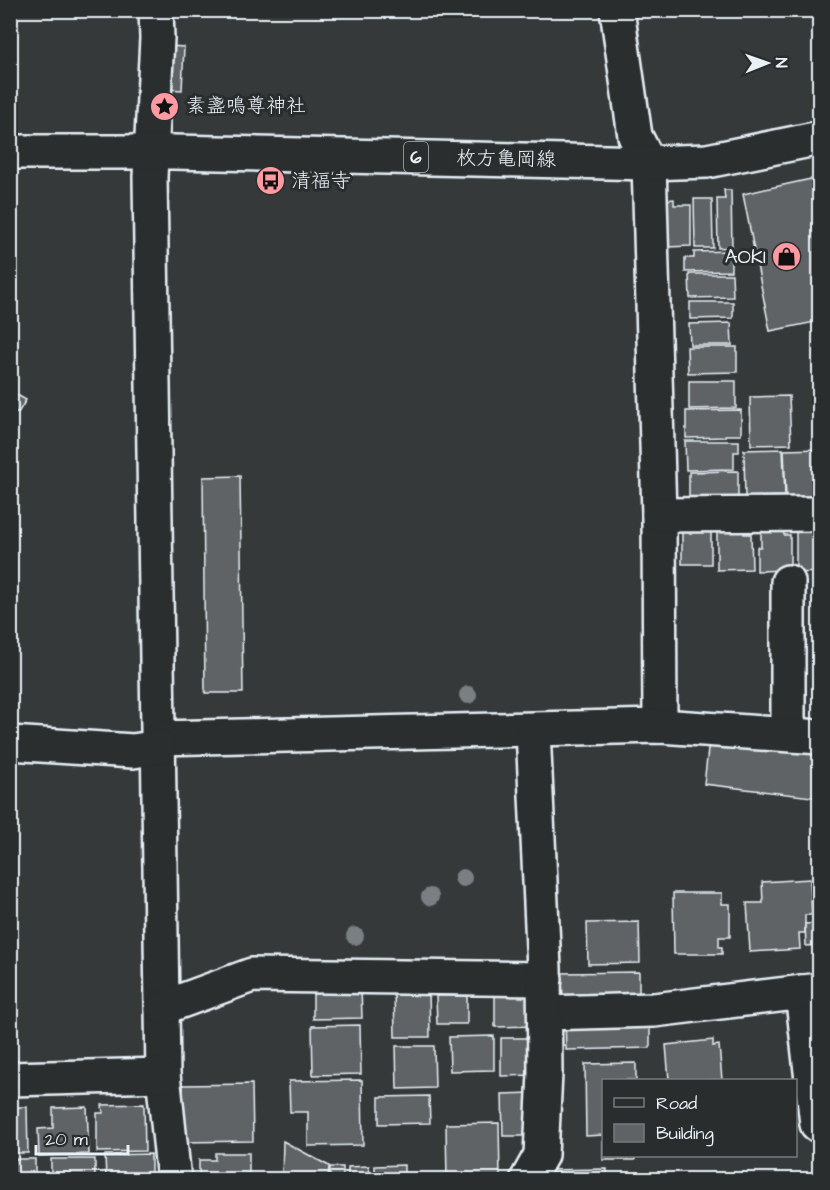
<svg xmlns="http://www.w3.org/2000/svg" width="830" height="1190" font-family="'Architects Daughter','Klee One',sans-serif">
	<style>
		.building { fill: #5f6365; stroke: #e8f1f8; stroke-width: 1.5 }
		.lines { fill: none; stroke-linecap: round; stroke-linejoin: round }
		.minor-casing { stroke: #e8f1f8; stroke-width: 38 }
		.primary-casing { stroke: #e8f1f8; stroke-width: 38 }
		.minor { stroke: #2a2d2e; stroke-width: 33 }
		.primary { stroke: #2a2d2e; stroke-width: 33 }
		.tree { fill: #7a7f83 }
		.labels { text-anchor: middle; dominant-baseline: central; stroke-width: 6; stroke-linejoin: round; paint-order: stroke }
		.shield { fill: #2a2d2e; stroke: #afb6bb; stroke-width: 1.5 }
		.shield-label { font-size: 18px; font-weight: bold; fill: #e8f1f8 }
		.poi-label { font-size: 20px; fill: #e8f1f8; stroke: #2a2d2e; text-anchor: start }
		.street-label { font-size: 20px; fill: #e8f1f8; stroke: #2a2d2e }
	</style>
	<rect width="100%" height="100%" fill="#35393a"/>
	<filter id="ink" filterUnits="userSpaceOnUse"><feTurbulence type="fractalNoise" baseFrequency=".0167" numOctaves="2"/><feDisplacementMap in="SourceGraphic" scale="12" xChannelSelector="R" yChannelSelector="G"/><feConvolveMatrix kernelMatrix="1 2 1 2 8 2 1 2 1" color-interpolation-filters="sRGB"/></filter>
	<g filter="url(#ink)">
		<g class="building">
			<polygon points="169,46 184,47 182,90 167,89"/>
			<polygon points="820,177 820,321 770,331 743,194"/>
			<polygon points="724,190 731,190 732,247 718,248 717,199 725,199"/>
			<polygon points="674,199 674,205 691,205 691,246 667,247 666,200"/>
			<polygon points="694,199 712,199 713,248 695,248"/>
			<polygon points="731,251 731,271 685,272 685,258 694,258 694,252"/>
			<polygon points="689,274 732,274 733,297 690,298"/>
			<polygon points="690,302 733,302 733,318 690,319"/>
			<polygon points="731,323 732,345 690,345 689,324"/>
			<polygon points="687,347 737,347 737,372 688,373"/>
			<polygon points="689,381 736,381 736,408 689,409"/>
			<polygon points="10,391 26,400 18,413 10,408"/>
			<polygon points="789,396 791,444 751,445 750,397"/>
			<polygon points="741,410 741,435 725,435 725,437 686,438 686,411"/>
			<polygon points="685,441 739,441 739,452 734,452 734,469 686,470"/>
			<polygon points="783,449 785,496 745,497 744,450"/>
			<polygon points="820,449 820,496 786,497 784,450"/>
			<polygon points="738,471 738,498 689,499 689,472"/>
			<polygon points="240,476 243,693 205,693 203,477"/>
			<polygon points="743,526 744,534 751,534 752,569 717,570 717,527"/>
			<polygon points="820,528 820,572 796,573 796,529"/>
			<polygon points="783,529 784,535 790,535 790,570 757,571 757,547 761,547 761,530"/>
			<polygon points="711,531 711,564 682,564 682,532"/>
			<polygon points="709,741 820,754 820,798 704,784"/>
			<polygon points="810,879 812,915 805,915 805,933 799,933 800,949 750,952 747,903 763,903 762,882"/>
			<polygon points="673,893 722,893 722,904 730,904 730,937 719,937 719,947 722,947 722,954 674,954"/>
			<polygon points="639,922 640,963 588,964 587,923"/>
			<polygon points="820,923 820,945 806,946 805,924"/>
			<polygon points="639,972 639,1006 563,1008 562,973"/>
			<polygon points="539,983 540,1026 495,1027 495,984"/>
			<polygon points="361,987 362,1018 313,1019 313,988"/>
			<polygon points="394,990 429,990 430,1037 395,1037"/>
			<polygon points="436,996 467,996 467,1024 437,1024"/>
			<polygon points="650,1016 650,1048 566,1050 565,1018"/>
			<polygon points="360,1025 361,1074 313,1075 312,1026"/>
			<polygon points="494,1036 494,1070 450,1071 449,1037"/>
			<polygon points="501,1038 535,1038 536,1075 501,1076"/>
			<polygon points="713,1040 713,1046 719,1045 722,1080 669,1080 666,1045"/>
			<polygon points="396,1046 434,1046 435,1088 397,1089"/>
			<polygon points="636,1063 636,1080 604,1080 604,1135 586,1136 585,1064"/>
			<polygon points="362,1080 363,1145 308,1146 308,1112 290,1112 289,1081"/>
			<polygon points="252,1084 253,1141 184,1142 183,1085"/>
			<polygon points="532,1093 533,1136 503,1136 502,1094"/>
			<polygon points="429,1096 430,1123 379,1124 379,1097"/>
			<polygon points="144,1104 145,1151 97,1152 97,1113 103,1113 102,1105"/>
			<polygon points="10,1107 27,1107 28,1153 10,1153"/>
			<polygon points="87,1107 89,1154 39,1156 38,1129 53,1128 53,1108"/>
			<polygon points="499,1123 500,1180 447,1180 446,1124"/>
			<polygon points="283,1141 329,1166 328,1180 282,1180"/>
			<polygon points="603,1141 604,1156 635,1156 635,1160 603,1160"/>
			<polygon points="215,1153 249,1153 249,1180 199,1180 199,1160 215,1160"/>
			<polygon points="151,1154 151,1180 106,1180 105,1155"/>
			<rect x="10" y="1159" width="25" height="21"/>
			<rect x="51" y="1159" width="44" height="21"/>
			<polygon points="404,1165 404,1180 375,1180 375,1166"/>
			<polygon points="369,1166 370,1180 348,1180 348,1167"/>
			<rect x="330" y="1167" width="13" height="13"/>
			<polygon points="607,1169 607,1180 546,1180 545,1170"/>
		</g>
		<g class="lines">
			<defs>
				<g id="minor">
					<polyline points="156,10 157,38 150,177 163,1075 174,1180"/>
					<polyline points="617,10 635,136 649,163 659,515 660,726"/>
					<polyline points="659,515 820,514"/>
					<polyline points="788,734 788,582"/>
					<polyline points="159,738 660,726 820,737"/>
					<polyline points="10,743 133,751 159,747"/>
					<polyline points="802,992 817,1124 820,1126"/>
					<polyline points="162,1008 252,975 545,979"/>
					<polyline points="545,1013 654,1010 820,990"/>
					<polyline points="10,1079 163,1075"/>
					<polyline points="527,1180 541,1155 545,1073 544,968 533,730"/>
				</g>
				<polyline id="primary" points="10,152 173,152 649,163 707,161 820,138"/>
			</defs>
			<use href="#minor" class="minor-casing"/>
			<use href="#primary" class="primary-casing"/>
			<use href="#minor" class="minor"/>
			<use href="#primary" class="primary"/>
		</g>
		<g class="tree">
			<circle cx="468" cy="695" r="9"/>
			<circle cx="463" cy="878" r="9"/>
			<circle cx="430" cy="897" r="9"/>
			<circle cx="355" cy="936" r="9"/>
		</g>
	</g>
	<defs>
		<symbol id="sight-disc" viewBox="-11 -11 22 22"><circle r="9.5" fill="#ff9aa2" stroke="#2a2d2e"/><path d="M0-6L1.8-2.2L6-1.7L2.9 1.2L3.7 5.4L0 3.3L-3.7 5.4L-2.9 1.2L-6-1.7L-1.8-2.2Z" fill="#111"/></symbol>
		<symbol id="bus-disc" viewBox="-11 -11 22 22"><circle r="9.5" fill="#ff9aa2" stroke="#2a2d2e"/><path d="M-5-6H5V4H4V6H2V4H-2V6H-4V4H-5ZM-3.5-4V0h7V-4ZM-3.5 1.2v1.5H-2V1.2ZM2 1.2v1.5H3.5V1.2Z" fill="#111"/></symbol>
		<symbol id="shop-disc" viewBox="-11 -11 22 22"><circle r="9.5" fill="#ff9aa2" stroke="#2a2d2e"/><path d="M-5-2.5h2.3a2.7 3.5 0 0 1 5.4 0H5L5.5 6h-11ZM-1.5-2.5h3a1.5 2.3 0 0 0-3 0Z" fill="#111"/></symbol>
	</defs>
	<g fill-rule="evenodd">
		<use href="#sight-disc" x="148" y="90" width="33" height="33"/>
		<use href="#bus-disc" x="254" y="164" width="33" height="33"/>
		<use href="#shop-disc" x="770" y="240" width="33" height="33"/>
	</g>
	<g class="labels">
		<rect class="shield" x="404" y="142" width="24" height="30" rx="4.5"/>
		<g class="shield-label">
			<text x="416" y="157">6</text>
		</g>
		<g class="poi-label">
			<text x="186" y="106">素盞鳴尊神社</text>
			<text x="291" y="181">清福寺</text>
			<text x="766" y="257" text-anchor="end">AOKI</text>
		</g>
		<g class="street-label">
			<text transform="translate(506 159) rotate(1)">枚方亀岡線</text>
		</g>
	</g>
	<rect width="830" height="1190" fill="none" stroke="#2a2d2e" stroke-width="36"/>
	<rect x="18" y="18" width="794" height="1154" fill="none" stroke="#e8f1f8" stroke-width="2" filter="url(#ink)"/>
	<rect x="602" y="1079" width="195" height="78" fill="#2a2d2e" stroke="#767b7f" stroke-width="1.5"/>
	<rect x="614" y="1098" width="30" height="9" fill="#2a2d2e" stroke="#767b7f" stroke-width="1.5"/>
	<text x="656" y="1109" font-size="18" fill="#e8f1f8">Road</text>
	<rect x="614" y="1124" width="30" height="18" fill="#5f6365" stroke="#767b7f" stroke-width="1.5"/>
	<text x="656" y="1139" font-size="18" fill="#e8f1f8">Building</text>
	<g transform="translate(767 63) rotate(89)" stroke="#2a2d2e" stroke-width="4.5" paint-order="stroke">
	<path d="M0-4.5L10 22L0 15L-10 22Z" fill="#e8f1f8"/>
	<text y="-9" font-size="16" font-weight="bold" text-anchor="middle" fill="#e8f1f8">N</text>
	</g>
	<path d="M36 1145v9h92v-9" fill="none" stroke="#e8f1f8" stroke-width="3"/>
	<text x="45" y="1145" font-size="18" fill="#e8f1f8" stroke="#2a2d2e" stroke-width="4.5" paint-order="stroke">20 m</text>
</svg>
